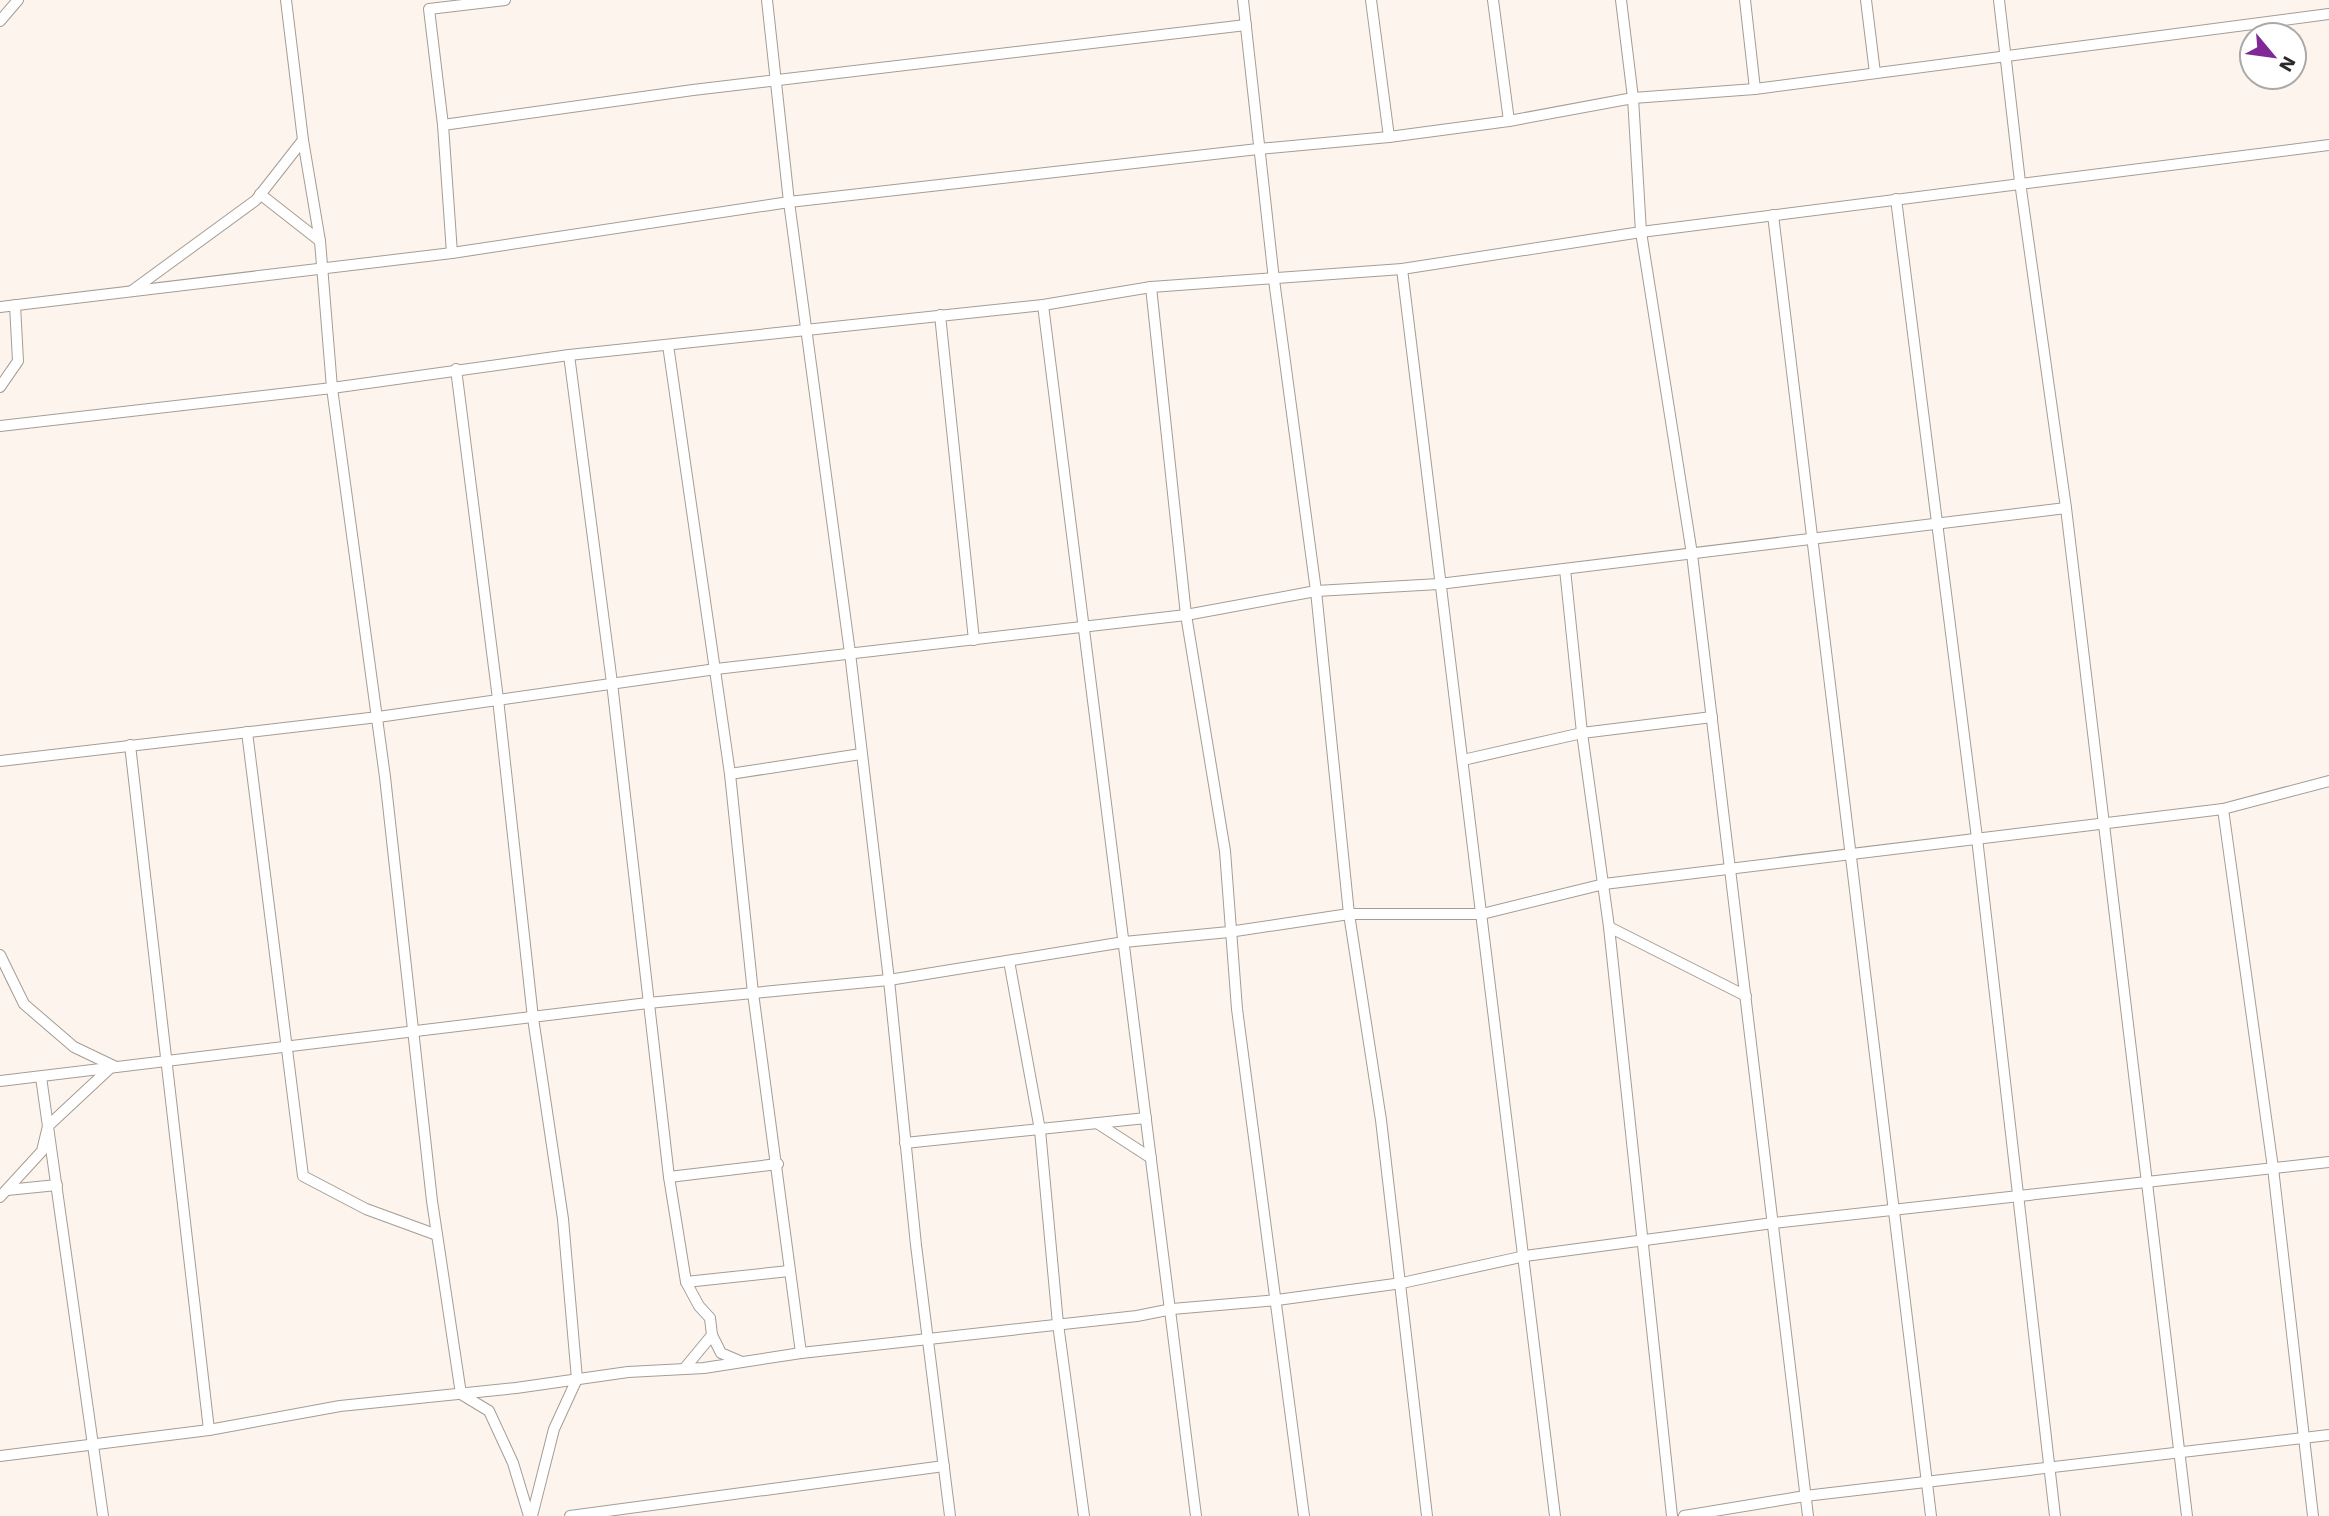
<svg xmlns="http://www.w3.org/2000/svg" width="2329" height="1516" font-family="'Work Sans',sans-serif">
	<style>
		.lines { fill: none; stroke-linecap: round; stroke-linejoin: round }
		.street-casing { stroke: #a49d95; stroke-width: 12 }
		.street { stroke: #fff; stroke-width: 10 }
	</style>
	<rect width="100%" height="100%" fill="#fdf5ed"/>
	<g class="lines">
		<defs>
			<g id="street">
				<polyline points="286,0 303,140 320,241 332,388 385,777 432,1201 461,1394 489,1411 513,1463 529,1516"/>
				<polyline points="767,0 789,202 850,653 889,980 916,1245 950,1516"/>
				<polyline points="1243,0 1274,280 1316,591 1349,914 1381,1120 1427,1516"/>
				<polyline points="1371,0 1389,137"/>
				<polyline points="1493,0 1509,121"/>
				<polyline points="1621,0 1633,98 1641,232 1692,554 1808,1516"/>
				<polyline points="1745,0 1755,89"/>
				<polyline points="1866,0 1875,73"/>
				<polyline points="1999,0 2020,182 2066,508 2187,1516"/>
				<polyline points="0,21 18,0"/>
				<polyline points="443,125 693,90 1246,25"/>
				<polyline points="260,194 320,241"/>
				<polyline points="1896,199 1977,838 2055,1516"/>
				<polyline points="1773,215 1931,1516"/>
				<polyline points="452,253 443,125 429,9 505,0"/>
				<polyline points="1402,269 1555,1516"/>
				<polyline points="1151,287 1186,615 1225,851 1237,1009 1304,1516"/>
				<polyline points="133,290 256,200 303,140"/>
				<polyline points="1043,305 1196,1516"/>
				<polyline points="0,307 452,253 789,202 1258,149 1389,137 1509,121 1633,98 1755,89 2329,14"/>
				<polyline points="940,315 974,640"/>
				<polyline points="668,345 730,774 753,993 801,1353"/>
				<polyline points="569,355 612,683 669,1177 686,1282 699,1306 710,1318 712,1335 684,1369"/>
				<polyline points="456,369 498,699 533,1018 563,1219 577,1379 554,1429 532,1516"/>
				<polyline points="0,387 18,361 15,305"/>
				<polyline points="0,426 332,388 569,355 1043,305 1151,287 1402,269 1641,232 2329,145"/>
				<polyline points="1565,569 1582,733 1609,927 1672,1516"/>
				<polyline points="247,732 303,1176 366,1209 437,1235"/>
				<polyline points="130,745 209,1430"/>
				<polyline points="1463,760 1582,733 1712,717"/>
				<polyline points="0,761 378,717 716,669 1186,615 1316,591 1439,584 2066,508"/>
				<polyline points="730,774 861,754"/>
				<polyline points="2223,809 2273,1168 2313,1516"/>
				<polyline points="1609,927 1746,996"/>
				<polyline points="0,955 24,1004 74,1047 116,1067"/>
				<polyline points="1009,961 1040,1130 1058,1324 1084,1516"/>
				<polyline points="41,1077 103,1516"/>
				<polyline points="0,1081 648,1003 889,980 1124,942 1229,932 1349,914 1482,914 1604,884 2223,809 2329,781"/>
				<polyline points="1097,1123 1151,1158"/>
				<polyline points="905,1143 1146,1118"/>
				<polyline points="669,1177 778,1164"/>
				<polyline points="7,1190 57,1185"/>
				<polyline points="0,1197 42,1151 48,1126 109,1069"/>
				<polyline points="686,1282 789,1271"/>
				<polyline points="712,1335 721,1353 742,1362"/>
				<polyline points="0,1456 209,1430 340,1406 516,1388 628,1372 704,1368 801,1353 1137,1316 1172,1309 1277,1300 1402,1283 1525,1256 1773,1223 2329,1162"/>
				<polyline points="570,1516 944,1466"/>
				<polyline points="1684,1516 1805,1496 2329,1435"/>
			</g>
		</defs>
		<use href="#street" class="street-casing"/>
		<use href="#street" class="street"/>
	</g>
	<g transform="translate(2273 56) rotate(119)"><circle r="33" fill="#ffffff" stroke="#aba9a8" stroke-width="2"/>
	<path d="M0-5L12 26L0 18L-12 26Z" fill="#7f2896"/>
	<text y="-10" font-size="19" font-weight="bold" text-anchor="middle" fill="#2c2926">N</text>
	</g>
</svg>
